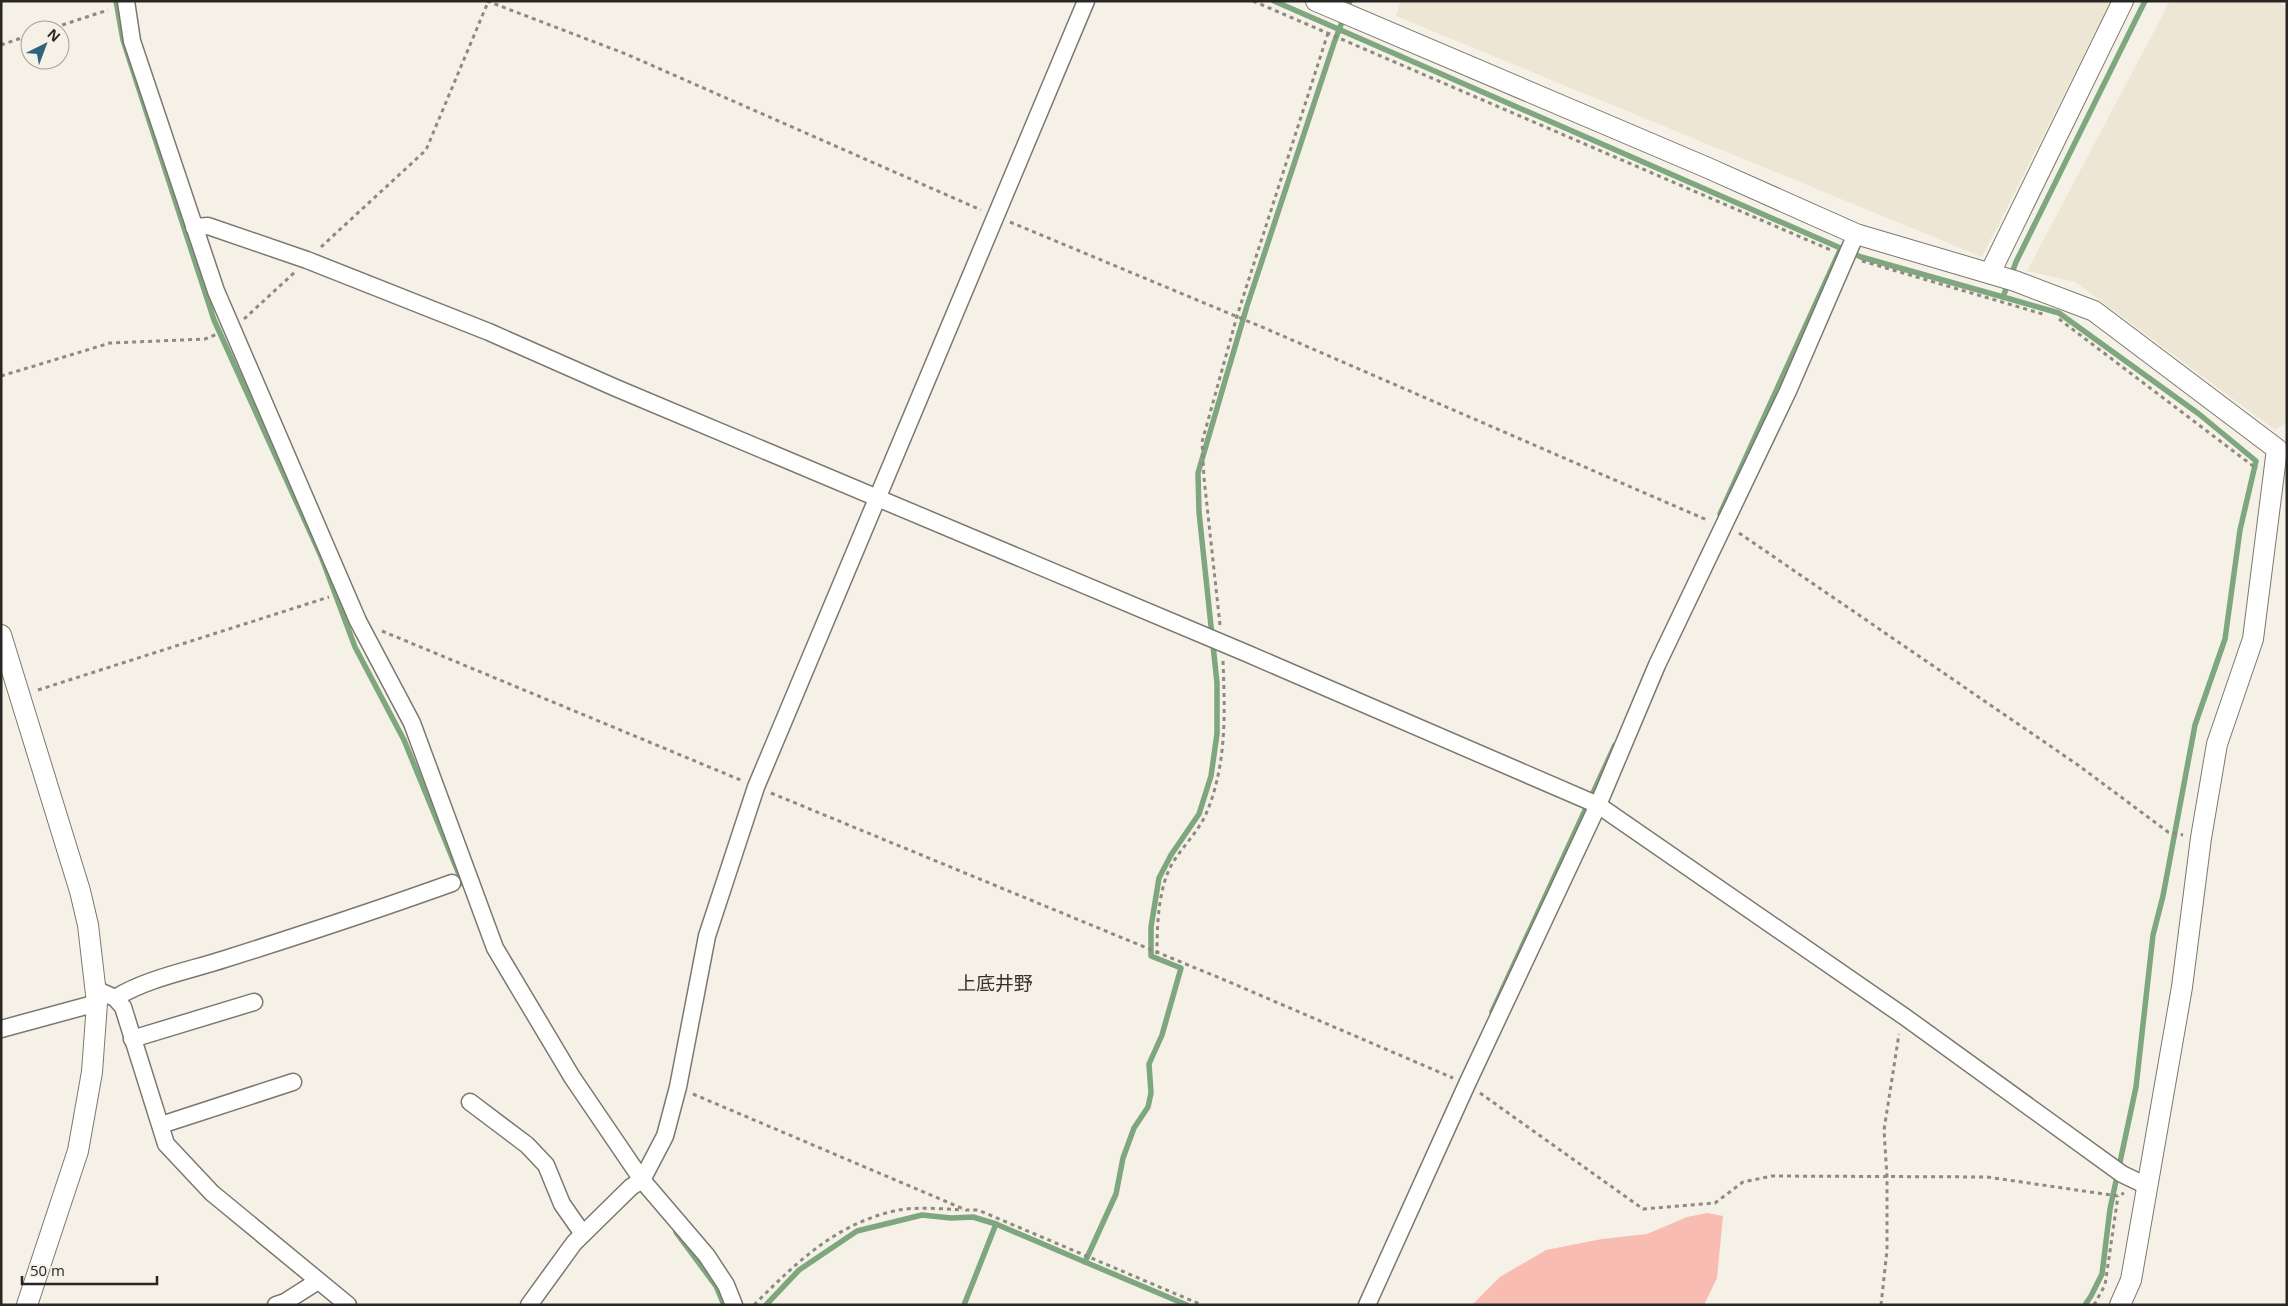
<svg xmlns="http://www.w3.org/2000/svg" width="2288" height="1306" font-family="'Open Sans','Noto Sans JP',sans-serif">
	<style>
		.built { fill: #eee6d4 }
		.green { fill: #f8bcb2 }
		.lines { fill: none; stroke-linecap: round; stroke-linejoin: round }
		.stream { stroke: #7ea77f; stroke-width: 5.5 }
		.minor-casing { stroke: #7d786f; stroke-width: 19 }
		.tertiary-casing { stroke: #7d786f; stroke-width: 22 }
		.path { stroke: #8d8a82; stroke-width: 3; stroke-dasharray: 4 4; stroke-linecap: butt }
		.minor { stroke: #fff; stroke-width: 16 }
		.tertiary { stroke: #fff; stroke-width: 20 }
		.labels { text-anchor: middle; dominant-baseline: central; stroke-width: 4; stroke-linejoin: round; paint-order: stroke }
		.quarter-label { font-size: 19px; fill: #353229; stroke: #f6f1e6 }
	</style>
	<rect width="100%" height="100%" fill="#f6f1e6"/>
	<g class="built">
		<polygon points="1401,1 2111,1 1982,257 1396,16"/>
		<polygon points="2170,1 2278,1 2287,9 2287,422 2275,430 2075,282 2027,271"/>
	</g>
	<polygon class="green" points="1707,1213 1723,1216 1717,1278 1704,1305 1472,1305 1500,1277 1546,1250 1602,1239 1647,1234 1687,1217"/>
	<g class="lines">
		<g class="stream">
			<polyline points="116,1 123,40 214,320 321,556 355,647 404,740 463,884"/>
			<polyline points="1274,1 1861,257 2003,297"/>
			<polyline points="1720,514 1841,248"/>
			<polyline points="1492,1012 1615,745"/>
			<polyline points="676,1232 716,1286 724,1305"/>
			<polyline points="1085,1262 1187,1305"/>
			<polyline points="766,1305 799,1270 857,1231 922,1215 951,1218 973,1217 996,1224 1085,1262 1116,1194 1123,1158 1134,1128 1148,1107 1151,1093 1149,1064 1162,1035 1181,968 1151,956 1151,927 1159,878 1171,855 1199,814 1211,776 1217,734 1217,683 1199,512 1198,473 1247,306 1334,43 1350,1"/>
			<polyline points="964,1305 996,1224"/>
			<polyline points="2085,1305 2091,1296 2102,1274 2110,1209 2136,1087 2153,935 2163,896 2195,725 2225,639 2240,530 2256,461 2199,414 2059,313 2003,297 2016,262 2145,1"/>
		</g>
		<defs>
			<g id="minor">
				<polyline points="126,1 132,41 216,291 358,621 412,723 495,948 572,1077 642,1180 707,1256 726,1285 734,1305"/>
				<polyline points="194,227 208,226 307,260 489,332 616,388 1246,653 1598,805 1905,1017 2122,1174 2147,1186"/>
				<polyline points="95,989 115,998 123,1007 166,1144 212,1193 348,1305"/>
				<path d="M 115,998 C 148,978 188,971 225,959 C 301,935 377,910 452,883"/>
				<polyline points="1,1029 97,1003"/>
				<polyline points="132,1039 254,1002"/>
				<polyline points="470,1102 527,1145 546,1165 562,1204 583,1234"/>
				<polyline points="161,1125 293,1082"/>
				<polyline points="276,1305 285,1302 318,1281"/>
				<polyline points="529,1305 574,1243 631,1187 642,1180 665,1136 678,1087 707,936 756,787 1086,1"/>
				<polyline points="1367,1305 1467,1084 1598,805 1657,665 1788,391 1856,234"/>
			</g>
			<g id="tertiary">
				<polyline points="1316,1 1708,168 1856,234 2015,281 2094,311 2277,449 2253,639 2217,744 2201,838 2182,987 2131,1280 2120,1305"/>
				<polyline points="1990,273 2123,1"/>
				<polyline points="1,635 80,891 88,925 97,1003 92,1072 78,1151 27,1305"/>
			</g>
		</defs>
		<use href="#minor" class="minor-casing"/>
		<use href="#tertiary" class="tertiary-casing"/>
		<g class="path">
			<polyline points="487,1 626,54 981,210"/>
			<polyline points="1253,1 1833,251"/>
			<polyline points="47,30 108,10"/>
			<polyline points="1,45 30,35"/>
			<polyline points="1010,222 1269,330 1707,520"/>
			<polyline points="321,247 426,150 488,2"/>
			<polyline points="1862,261 2046,315"/>
			<polyline points="244,319 295,272"/>
			<polyline points="2059,319 2257,469"/>
			<polyline points="1,376 110,343 205,339 217,334"/>
			<polyline points="1739,533 2078,765 2168,832 2183,835"/>
			<polyline points="1220,625 1204,478 1202,442 1237,316 1328,33"/>
			<polyline points="382,631 743,781"/>
			<polyline points="38,690 329,597"/>
			<polyline points="771,793 1227,981 1453,1078"/>
			<path d="M 1157,954 C 1157,926 1158,889 1172,864 C 1182,847 1198,832 1206,814 C 1227,765 1225,713 1223,661"/>
			<polyline points="1480,1093 1643,1209 1715,1203 1743,1182 1772,1176 1987,1177 2118,1196 2124,1193"/>
			<polyline points="693,1094 966,1210 978,1210 1202,1305"/>
			<path d="M 754,1305 C 796,1263 834,1225 894,1211 C 916,1206 941,1209 963,1210"/>
			<polyline points="1881,1305 1887,1250 1887,1177 1884,1130 1899,1034"/>
			<polyline points="2094,1305 2105,1285 2118,1196"/>
		</g>
		<use href="#minor" class="minor"/>
		<use href="#tertiary" class="tertiary"/>
	</g>
	<g class="labels">
		<g class="quarter-label">
			<text x="995" y="983">上底井野</text>
		</g>
	</g>
	<rect width="2288" height="1306" fill="none" stroke="#292723" stroke-width="5"/>
	<g transform="translate(45 45) rotate(42)"><circle r="24" fill="#f6f1e6" stroke="#a4a098"/>
	<path d="M0-4L9 19L0 12L-9 19Z" fill="#2d647f"/>
	<text y="-8" font-size="14" font-weight="bold" text-anchor="middle" fill="#292723">N</text>
	</g>
	<path d="M22 1276v8h135v-8" fill="none" stroke="#292723" stroke-width="2.5"/>
	<text x="30" y="1276" font-size="15" fill="#292723" stroke="#f6f1e6" stroke-width="4" paint-order="stroke">50 m</text>
</svg>
